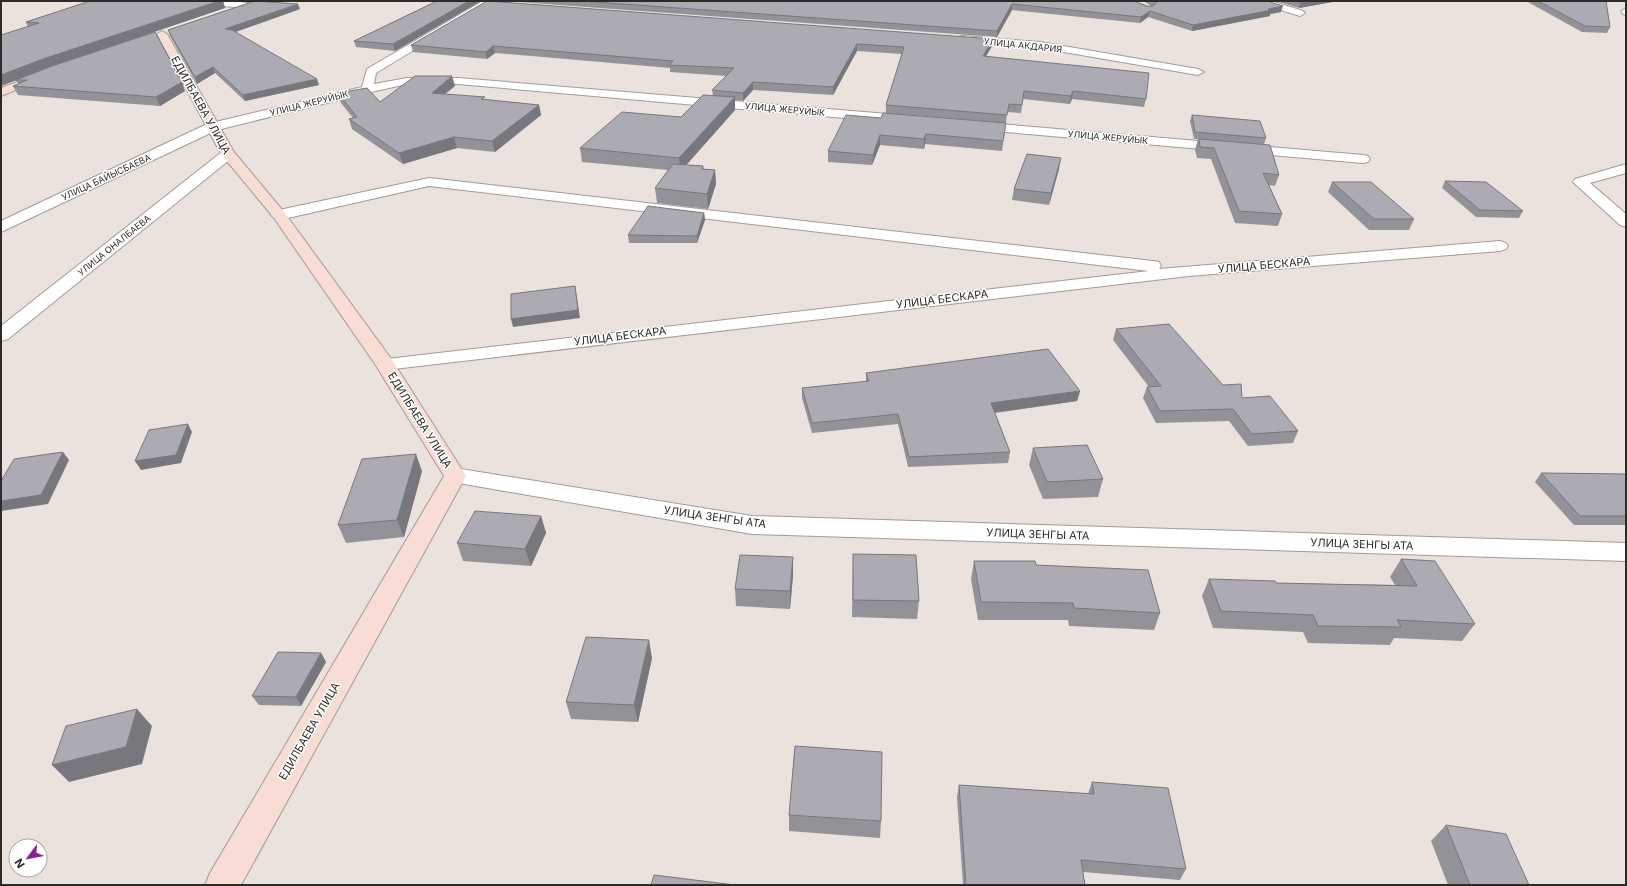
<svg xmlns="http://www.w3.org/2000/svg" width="1627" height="886" font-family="Inter,sans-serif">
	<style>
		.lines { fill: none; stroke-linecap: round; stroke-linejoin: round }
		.street-casing { stroke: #a39b96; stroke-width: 2 }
		.secondary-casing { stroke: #a39b96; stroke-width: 2 }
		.street { fill: #fff; fill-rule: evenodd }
		.secondary { fill: #f7ddd4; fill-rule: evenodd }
		.wall { fill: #949299 }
		.shaded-wall { fill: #78777d }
		.building { fill: #acaab2; stroke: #78777d }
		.labels { text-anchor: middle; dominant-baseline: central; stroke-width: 3; stroke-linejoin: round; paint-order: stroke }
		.far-street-label { font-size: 9px; fill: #2e2a28; stroke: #fff }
		.street-label { font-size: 11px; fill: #2e2a28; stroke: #fff }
	</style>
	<rect width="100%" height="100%" fill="#ebe2dd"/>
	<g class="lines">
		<defs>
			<g id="street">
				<path d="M 190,1 C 202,1 247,0 254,5 L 249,8 L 195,4 Z"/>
				<polygon points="483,1 495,1 376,73 374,84 407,78 458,78 912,116 916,117 918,120 916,123 912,124 458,84 407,84 367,93 217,130 1,232 1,221 207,124 362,87 367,69"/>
				<polygon points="1256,1 1271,1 1303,11 1305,13 1300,16 1258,3"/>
				<polygon points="1626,8 1626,15 1623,14 1621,11"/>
				<polygon points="963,36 1040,42 1198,69 1204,72 1198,75 1040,48 959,41 958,39 959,37"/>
				<polygon points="976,122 1363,155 1368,156 1370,159 1368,162 1363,163 971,129 970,126 971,123"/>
				<polygon points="228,150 233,151 235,154 233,157 8,339 1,341 1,326 223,151"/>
				<polygon points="1626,164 1626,173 1590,183 1626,214 1626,227 1620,225 1573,182 1575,179"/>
				<polygon points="429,178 1153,261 1159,262 1161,266 1159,269 1500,241 1506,243 1508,246 1506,249 1500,251 1189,276 385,370 378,368 375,364 378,360 1149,271 429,186 279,220 274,218 271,215 274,212 279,210"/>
				<polygon points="455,468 752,516 1626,543 1626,561 752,534 447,481 444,476 447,471"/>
			</g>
			<g id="secondary">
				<polygon points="162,31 167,34 234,152 284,212 392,360 466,476 241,885 205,885 210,873 444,476 375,364 274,218 221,154 157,34"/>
				<polygon points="41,73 45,74 47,76 45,78 1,96 1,88"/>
			</g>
		</defs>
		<use href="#street" class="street-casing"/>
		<use href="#secondary" class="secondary-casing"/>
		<use href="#street" class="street"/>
		<use href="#secondary" class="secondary"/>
	</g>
	<g class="wall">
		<polygon points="90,1 223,1 225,8 84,55 185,91 160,106 18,95 13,86 18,84 16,80 50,67 1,86 28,27 26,22"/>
		<polygon points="437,1 481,1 395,51 356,47 354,41"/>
		<polygon points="503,1 1134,1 1147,6 1152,6 1143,1 1267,1 1281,12 1270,14 1270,16 1192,31 1148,17 1140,23 1012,10 997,37"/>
		<polygon points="1276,1 1338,1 1299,8"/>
		<polygon points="1526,1 1606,1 1610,27 1607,33 1582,32"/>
		<polygon points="300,9 235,32 319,85 245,101 215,73 197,84 170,36 168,30"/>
		<polygon points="993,39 992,46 986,56 1146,99 1144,107 1072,99 1070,104 1023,99 1021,113 1007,112 1006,123 886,113 886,105 902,54 857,51 833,95 753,90 743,101 735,100 735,110 686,165 703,166 704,169 715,170 716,184 708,209 657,203 655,188 668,170 582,162 580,148 681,117 713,95 712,90 727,76 670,72 670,68 495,53 487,59 413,52 411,45"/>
		<polygon points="455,86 445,94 486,100 539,105 541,115 495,152 457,148 403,164 352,129 349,119 353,118 341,103 338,93 380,102"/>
		<polygon points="1192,115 1266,138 1264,144 1279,175 1275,186 1269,185 1282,214 1278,226 1235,223 1211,159 1197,158 1195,150 1198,139 1194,139 1190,121"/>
		<polygon points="881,118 1006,123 1002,151 925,144 924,149 880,145 872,165 828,162 828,151"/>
		<polygon points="1059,169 1049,205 1012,200 1014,189"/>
		<polygon points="1445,181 1523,211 1519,218 1476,217 1442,188"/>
		<polygon points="1332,182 1414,219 1409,230 1369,230 1328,192"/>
		<polygon points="704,213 705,220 697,243 629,243 628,235"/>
		<polygon points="1116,329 1223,385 1242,398 1298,431 1293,443 1248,446 1229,421 1156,423 1143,398 1147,387 1149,387 1113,340"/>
		<polygon points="866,373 1080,391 1077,401 995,413 1010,452 1008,463 908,467 898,424 812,433 802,398 802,388 866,382"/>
		<polygon points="1033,448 1103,479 1098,497 1043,499 1029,465"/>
		<polygon points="422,471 404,537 346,543 338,525"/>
		<polygon points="1541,473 1626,474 1626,525 1574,525 1535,482"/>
		<polygon points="541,516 546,533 531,566 463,561 457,543"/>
		<polygon points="853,554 919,601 917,619 852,617"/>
		<polygon points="793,557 793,575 790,609 736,606 735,589"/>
		<polygon points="1401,559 1475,624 1462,641 1394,638 1390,645 1308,643 1303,632 1213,628 1202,596 1209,579 1276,583 1395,585 1390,577"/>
		<polygon points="974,561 1160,613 1154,630 1069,626 1068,620 978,620 971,579"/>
		<polygon points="321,653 326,662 301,706 259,705 252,696"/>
		<polygon points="652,658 638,722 571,719 566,702"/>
		<polygon points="1092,782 1186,869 1180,880 1083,872 1085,885 963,885 957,797 959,785 1088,794"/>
		<polygon points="789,815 881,821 880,838 789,831"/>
		<polygon points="1446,825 1529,885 1448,885 1431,841"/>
	</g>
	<g class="shaded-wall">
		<polygon points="219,1 223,1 225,8 48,68 1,86 1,75 43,59"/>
		<polygon points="469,1 481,1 395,51 393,44"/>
		<polygon points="1309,1 1338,1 1299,8 1301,3"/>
		<polygon points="298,4 300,9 227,35 225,29"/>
		<polygon points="1012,4 1012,10 997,37 997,31"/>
		<polygon points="1283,6 1281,12 1270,14 1270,16 1192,31 1193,25"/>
		<polygon points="1150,11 1148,17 1140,23 1141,17"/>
		<polygon points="993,39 992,46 982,63 983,56"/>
		<polygon points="857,44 857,51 833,95 833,87"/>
		<polygon points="493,46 495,53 487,59 486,52"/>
		<polygon points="213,67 215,73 197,84 195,77"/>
		<polygon points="452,76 455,86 434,103 432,93"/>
		<polygon points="317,79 319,85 245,101 243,95"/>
		<polygon points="182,82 185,91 160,106 156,97"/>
		<polygon points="753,82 753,90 743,101 743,93"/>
		<polygon points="1073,91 1072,99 1070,104 1071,96"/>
		<polygon points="735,97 735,110 681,171 679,158"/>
		<polygon points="539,105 541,115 495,152 492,141"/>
		<polygon points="926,134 925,144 924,149 924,139"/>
		<polygon points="880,135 880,145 872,165 873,155"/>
		<polygon points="454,137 457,148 403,164 399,153"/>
		<polygon points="1061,158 1059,169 1049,205 1051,193"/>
		<polygon points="715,170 716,184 708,209 707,194"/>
		<polygon points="704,213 705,220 697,243 697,236"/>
		<polygon points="575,286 580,318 513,327 511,319"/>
		<polygon points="1080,391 1077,401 990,413 991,403"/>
		<polygon points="188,424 192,432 181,463 141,470 135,461"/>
		<polygon points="63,452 69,460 48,504 1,511 1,501"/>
		<polygon points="416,454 422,471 404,537 397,520"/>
		<polygon points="541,516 546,533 531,566 525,549"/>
		<polygon points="793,557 793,575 790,609 790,591"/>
		<polygon points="649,640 652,658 638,722 634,705"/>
		<polygon points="321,653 326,662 301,706 296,697"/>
		<polygon points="137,709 152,726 142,764 69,782 52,765"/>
	</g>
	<g class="building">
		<polygon points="90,1 219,1 43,59 1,75 1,35 39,23 26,22"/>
		<polygon points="255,1 298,4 225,29 232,30 317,79 243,95 213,67 195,77 168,30"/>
		<polygon points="437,1 469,1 393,44 354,41"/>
		<polygon points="487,1 993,39 983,56 1149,73 1146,99 1073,91 1071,96 1024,91 1022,105 1009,104 1007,115 886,105 904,47 857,44 833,87 753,82 743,93 712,90 734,68 669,65 673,61 493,46 486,52 411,45"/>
		<polygon points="581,1 1134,1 1147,6 1153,6 1157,2 1155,1 1267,1 1283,6 1268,9 1272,10 1193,25 1150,11 1141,17 1012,4 997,31"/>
		<polygon points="1296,1 1309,1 1301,3"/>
		<polygon points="1538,1 1606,1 1610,27 1585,26"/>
		<polygon points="155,32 182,82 156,97 13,86 27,80 16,80 52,66"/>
		<polygon points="415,76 452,76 432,93 485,97 481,99 539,105 492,141 454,137 399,153 349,119 357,117 338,93 367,88 380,102"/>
		<polygon points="703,95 735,97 679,158 580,148 622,112 681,117"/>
		<polygon points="883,113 1006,123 1003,141 926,134 924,139 880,135 873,155 828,151 846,115 881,118"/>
		<polygon points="1192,115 1260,121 1266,138 1195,132"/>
		<polygon points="1199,139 1270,145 1279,175 1263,173 1282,214 1239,211 1214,148 1200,147"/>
		<polygon points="1027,154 1061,158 1051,193 1014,189"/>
		<polygon points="673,164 703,166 702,169 715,170 707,194 655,188"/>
		<polygon points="1445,181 1486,182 1523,211 1480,210"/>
		<polygon points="1332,182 1371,182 1414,219 1374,219"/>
		<polygon points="648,206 704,213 697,236 628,235"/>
		<polygon points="575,286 578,310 511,319 511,294"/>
		<polygon points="1169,324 1223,385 1241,384 1242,398 1270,396 1298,431 1252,434 1233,409 1160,411 1147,387 1161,386 1116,329"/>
		<polygon points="1048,349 1080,391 991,403 1010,452 909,457 898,414 812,423 802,388 869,381 866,373"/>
		<polygon points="188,424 176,455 135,461 149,430"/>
		<polygon points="1087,445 1103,479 1047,482 1033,448"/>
		<polygon points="63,452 41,495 1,501 1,481 14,459"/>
		<polygon points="416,454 397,520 338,525 362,459"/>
		<polygon points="1541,473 1626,474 1626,516 1580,516"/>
		<polygon points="475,511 541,516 525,549 457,543"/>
		<polygon points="853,554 916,555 919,601 853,600"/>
		<polygon points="740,555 793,557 790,591 735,589"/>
		<polygon points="1401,559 1435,561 1475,624 1397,620 1401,627 1318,626 1313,615 1221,611 1209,579 1275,581 1276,583 1417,586"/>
		<polygon points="974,561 1035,561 1036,565 1148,570 1160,613 1074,608 1073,603 981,602"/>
		<polygon points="586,637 649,640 634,705 566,702"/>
		<polygon points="278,652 321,653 296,697 252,696"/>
		<polygon points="137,709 126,747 52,765 66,726"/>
		<polygon points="795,746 882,752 881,821 789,815"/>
		<polygon points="1092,782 1168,788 1186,869 1081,860 1085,885 966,885 959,785 1094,794"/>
		<polygon points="1446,825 1506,834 1529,885 1470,885"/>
		<polygon points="654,875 735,885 651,885"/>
	</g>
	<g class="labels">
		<g class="far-street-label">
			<text transform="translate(1023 45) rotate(6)">УЛИЦА АКДАРИЯ</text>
			<text transform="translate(309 103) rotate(-14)">УЛИЦА ЖЕРУЙЫК</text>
			<text transform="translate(785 109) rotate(5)">УЛИЦА ЖЕРУЙЫК</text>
			<text transform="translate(1108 137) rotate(5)">УЛИЦА ЖЕРУЙЫК</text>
			<text transform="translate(106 177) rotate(-25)">УЛИЦА БАЙЫСБАЕВА</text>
			<text transform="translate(114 245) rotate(-39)">УЛИЦА ОНАЛБАЕВА</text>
		</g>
		<g class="street-label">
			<text transform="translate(201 105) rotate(61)">ЕДИЛБАЕВА УЛИЦА</text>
			<text transform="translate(1264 265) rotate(-5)">УЛИЦА БЕСКАРА</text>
			<text transform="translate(942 299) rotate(-7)">УЛИЦА БЕСКАРА</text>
			<text transform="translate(620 336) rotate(-7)">УЛИЦА БЕСКАРА</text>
			<text transform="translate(420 420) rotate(58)">ЕДИЛБАЕВА УЛИЦА</text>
			<text transform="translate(715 517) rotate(8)">УЛИЦА ЗЕНГЫ АТА</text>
			<text transform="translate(1038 534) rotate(2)">УЛИЦА ЗЕНГЫ АТА</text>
			<text transform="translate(1362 544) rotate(2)">УЛИЦА ЗЕНГЫ АТА</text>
			<text transform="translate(309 731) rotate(-60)">ЕДИЛБАЕВА УЛИЦА</text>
		</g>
	</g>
	<rect width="1627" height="886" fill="none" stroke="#2e2a28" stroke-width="4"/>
	<g transform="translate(28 858) rotate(238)"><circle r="19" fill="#ffffff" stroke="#abaaa9"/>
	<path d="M0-3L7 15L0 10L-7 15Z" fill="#85238c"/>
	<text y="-6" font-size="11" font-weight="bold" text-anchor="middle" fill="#2e2a28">N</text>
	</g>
</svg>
